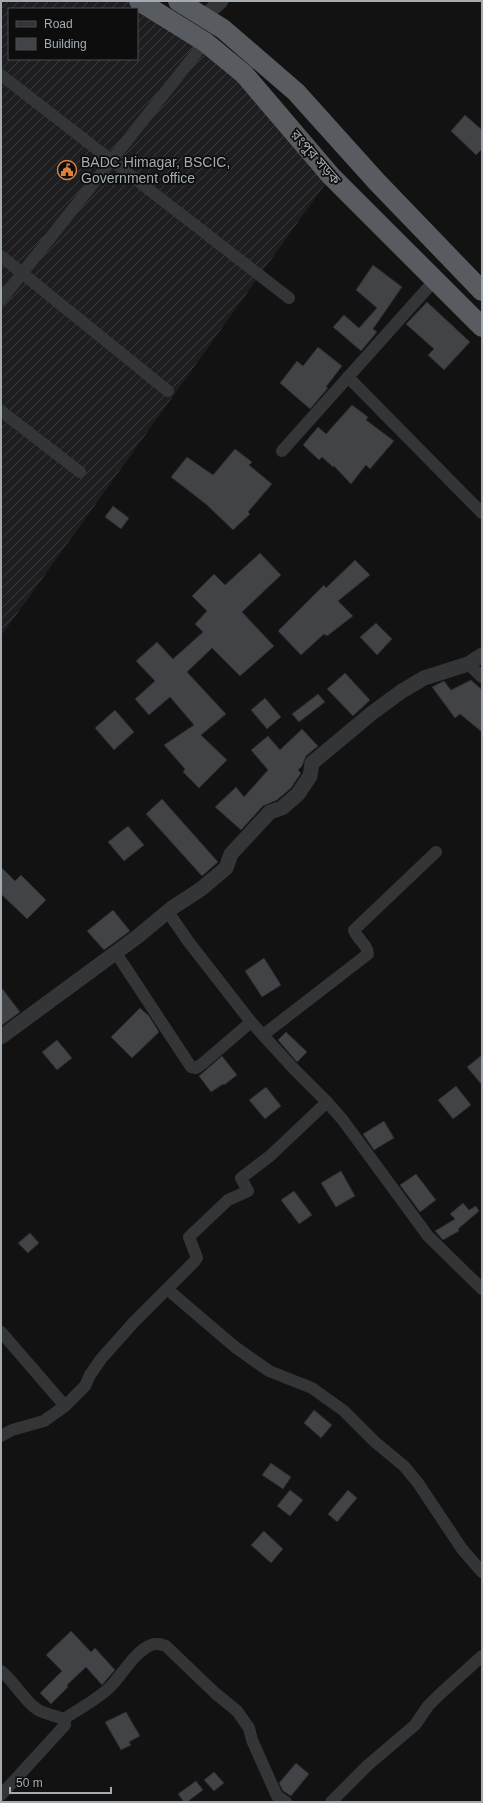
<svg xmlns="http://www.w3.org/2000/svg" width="483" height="1803" font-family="Helvetica,'Noto Sans Bengali',sans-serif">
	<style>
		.industrial { fill: url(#industrial-furrows); fill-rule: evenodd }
		.building { fill: #414346; stroke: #2c2c2f }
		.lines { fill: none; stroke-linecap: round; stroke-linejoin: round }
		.minor { stroke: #333537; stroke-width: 12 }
		.tertiary { stroke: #333537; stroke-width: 15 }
		.trunk { stroke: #585b5f; stroke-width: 20 }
		.labels { text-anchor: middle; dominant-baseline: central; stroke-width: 3.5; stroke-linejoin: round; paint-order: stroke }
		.street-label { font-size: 14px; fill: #a4acb2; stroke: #0d0d0e }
		.poi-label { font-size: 14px; fill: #a4acb2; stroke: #0d0d0e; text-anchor: start }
	</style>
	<defs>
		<pattern id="industrial-furrows" width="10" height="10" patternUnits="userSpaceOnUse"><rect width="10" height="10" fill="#1e1e20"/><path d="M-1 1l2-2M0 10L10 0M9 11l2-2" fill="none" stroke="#3c3c3e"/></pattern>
	</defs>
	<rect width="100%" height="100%" fill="#121213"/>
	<path class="industrial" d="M 1,1 L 139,1 L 205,42 L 331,176 L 1,636 ZM 9,9 L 137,9 L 137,59 L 9,59 Z"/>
	<g class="building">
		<polygon points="465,115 482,130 482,149 476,155 451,131"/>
		<polygon points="373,265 402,287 373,329 377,332 361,351 333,327 344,315 359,328 377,308 356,290"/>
		<polygon points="427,302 470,342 444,370 428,355 434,349 406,324"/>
		<polygon points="318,347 342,366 326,387 328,388 310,409 280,383 297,361 303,366"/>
		<polygon points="352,405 368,417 366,420 394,441 370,469 366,465 351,484 334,466 333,467 322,457 319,460 303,445 318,427 326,434"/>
		<polygon points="235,449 252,462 249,465 272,484 248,512 250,514 233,530 207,505 171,477 187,457 213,475"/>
		<polygon points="113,506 129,518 121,529 105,517"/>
		<polygon points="260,553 281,575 242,612 274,646 240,676 212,648 187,672 226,714 201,735 227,760 199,788 183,772 185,769 164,745 194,725 170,697 149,715 135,699 155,681 136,661 157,642 173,659 203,632 195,624 207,611 192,596 214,574 225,585"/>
		<polygon points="355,560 370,575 338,601 353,616 327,636 324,634 301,655 278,631 324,585 326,588"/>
		<polygon points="376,623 392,639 377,655 360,637"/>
		<polygon points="345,673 370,700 353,716 327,689"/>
		<polygon points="471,680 482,690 482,732 460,714 455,718 432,687 444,681 451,690"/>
		<polygon points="318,694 325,702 299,722 292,714"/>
		<polygon points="265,698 281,717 267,729 251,710"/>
		<polygon points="115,710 134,732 114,750 95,728"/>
		<polygon points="302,729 318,746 306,756 302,766 298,770 301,773 291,788 277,800 263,806 241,830 215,807 236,787 244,797 268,770 251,750 268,736 280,750"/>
		<polygon points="162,799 218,862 202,876 146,814"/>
		<polygon points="128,826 144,845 124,861 108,842"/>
		<polygon points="1,867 15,881 21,875 46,900 27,919 1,894"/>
		<polygon points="113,910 130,931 104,950 87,931"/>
		<polygon points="264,958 281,985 262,997 245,971"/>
		<polygon points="1,987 20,1012 1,1026"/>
		<polygon points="140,1008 149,1016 159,1032 132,1058 111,1037"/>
		<polygon points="286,1032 307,1052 297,1062 278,1040"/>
		<polygon points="57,1040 72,1058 57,1070 42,1052"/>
		<polygon points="482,1055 482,1085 467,1067"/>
		<polygon points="222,1056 237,1075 224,1085 223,1084 211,1092 199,1076"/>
		<polygon points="456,1086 471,1105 453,1119 438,1100"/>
		<polygon points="266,1087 281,1106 265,1119 249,1100"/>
		<polygon points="384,1121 394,1138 374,1150 363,1134"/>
		<polygon points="341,1171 355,1196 336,1207 321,1183"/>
		<polygon points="416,1174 436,1200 420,1212 400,1185"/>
		<polygon points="294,1191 312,1215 299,1224 281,1200"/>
		<polygon points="463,1203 469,1210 476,1206 479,1211 458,1229 459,1231 443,1240 435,1231 455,1219 450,1214"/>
		<polygon points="30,1233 39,1243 28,1253 18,1243"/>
		<polygon points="314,1410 332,1425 321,1438 304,1423"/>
		<polygon points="271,1463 291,1477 283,1489 262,1475"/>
		<polygon points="290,1490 303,1500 290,1516 277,1506"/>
		<polygon points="348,1490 357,1498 337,1522 328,1514"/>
		<polygon points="264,1531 283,1549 271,1563 251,1545"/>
		<polygon points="71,1631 91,1652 95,1648 115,1670 102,1685 86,1667 67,1685 68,1687 51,1704 40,1693 62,1671 46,1655"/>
		<polygon points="126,1712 140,1736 129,1742 131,1745 121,1750 105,1722"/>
		<polygon points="296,1763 309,1774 291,1796 283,1791 279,1783"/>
		<polygon points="214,1772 224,1783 214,1791 204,1780"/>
		<polygon points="196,1781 203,1790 187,1802 184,1802 178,1794"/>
	</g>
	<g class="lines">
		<g class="minor">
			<polyline points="1,75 289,298"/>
			<polyline points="1,256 168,391"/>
			<polyline points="1,300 205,42"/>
			<polyline points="348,377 482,513"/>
			<polyline points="1,411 80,472"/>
			<polyline points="282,451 434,281"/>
			<polyline points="468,664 482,677"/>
			<polyline points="116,953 191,1067 196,1068 202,1064 251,1022"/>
			<path d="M 263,1035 L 368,954 C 368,945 357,939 354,930 L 436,852"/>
			<polyline points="327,1102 342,1119 428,1236 482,1289"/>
			<polyline points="167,1289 235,1347 269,1371 312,1388 344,1411 375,1442 404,1466 418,1483 462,1549 482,1572"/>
			<polyline points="1,1332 65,1406"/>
			<polyline points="1,1436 12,1430 44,1421 65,1406 85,1386 90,1375 101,1359 134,1322 194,1262 197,1258 189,1237 228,1200 248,1191 241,1178 270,1156 327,1102 294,1069 251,1022 188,941 168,912"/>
			<path d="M 1,1671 C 14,1681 26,1704 40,1711 C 47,1714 56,1716 64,1719 C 80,1708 99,1699 112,1685 C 122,1674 137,1650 151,1645 C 156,1643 161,1644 166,1646 L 215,1693 L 237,1711 L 249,1728 L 252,1740 L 277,1796 L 286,1802"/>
			<polyline points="1,1795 65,1725 64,1719"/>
			<polyline points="331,1802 368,1765 415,1725 428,1706 439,1695 482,1656"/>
		</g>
		<g class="tertiary">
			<polyline points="204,17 221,1"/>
			<polyline points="1,1037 137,937 172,908 201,889 226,868 231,854 270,812 282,808 298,794 310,776 312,763 372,713 402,691 424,678 468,664 482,655"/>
		</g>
		<g class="trunk">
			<polyline points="139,1 205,42 244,74 331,176 482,327"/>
			<polyline points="178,1 223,29 296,92 377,182 482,291"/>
		</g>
	</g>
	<defs>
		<symbol id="civic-ring" viewBox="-11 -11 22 22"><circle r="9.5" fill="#0d0d0e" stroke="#dc8240" stroke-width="1.5"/><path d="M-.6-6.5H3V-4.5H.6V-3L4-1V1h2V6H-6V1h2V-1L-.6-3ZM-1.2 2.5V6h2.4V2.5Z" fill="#dc8240"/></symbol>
	</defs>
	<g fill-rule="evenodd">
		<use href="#civic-ring" x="56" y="159" width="22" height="22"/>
	</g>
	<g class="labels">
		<g class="street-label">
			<text transform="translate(316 157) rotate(49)">রংপুর সড়ক</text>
		</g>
		<g class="poi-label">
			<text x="81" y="162">BADC Himagar, BSCIC,<tspan x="81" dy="16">Government office</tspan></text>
		</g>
	</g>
	<rect width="483" height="1803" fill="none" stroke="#a4acb2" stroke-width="4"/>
	<rect x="8" y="8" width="130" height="52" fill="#0d0d0e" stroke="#494d50"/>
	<rect x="16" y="21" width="20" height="6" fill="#333537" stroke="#494d50"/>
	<text x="44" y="28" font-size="12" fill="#a4acb2">Road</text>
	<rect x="16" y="38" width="20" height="12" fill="#414346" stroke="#494d50"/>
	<text x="44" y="48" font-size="12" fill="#a4acb2">Building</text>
	<path d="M10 1787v6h101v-6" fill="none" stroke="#a4acb2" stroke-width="2"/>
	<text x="16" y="1787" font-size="12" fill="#a4acb2" stroke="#0d0d0e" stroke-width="3" paint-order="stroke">50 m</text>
</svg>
